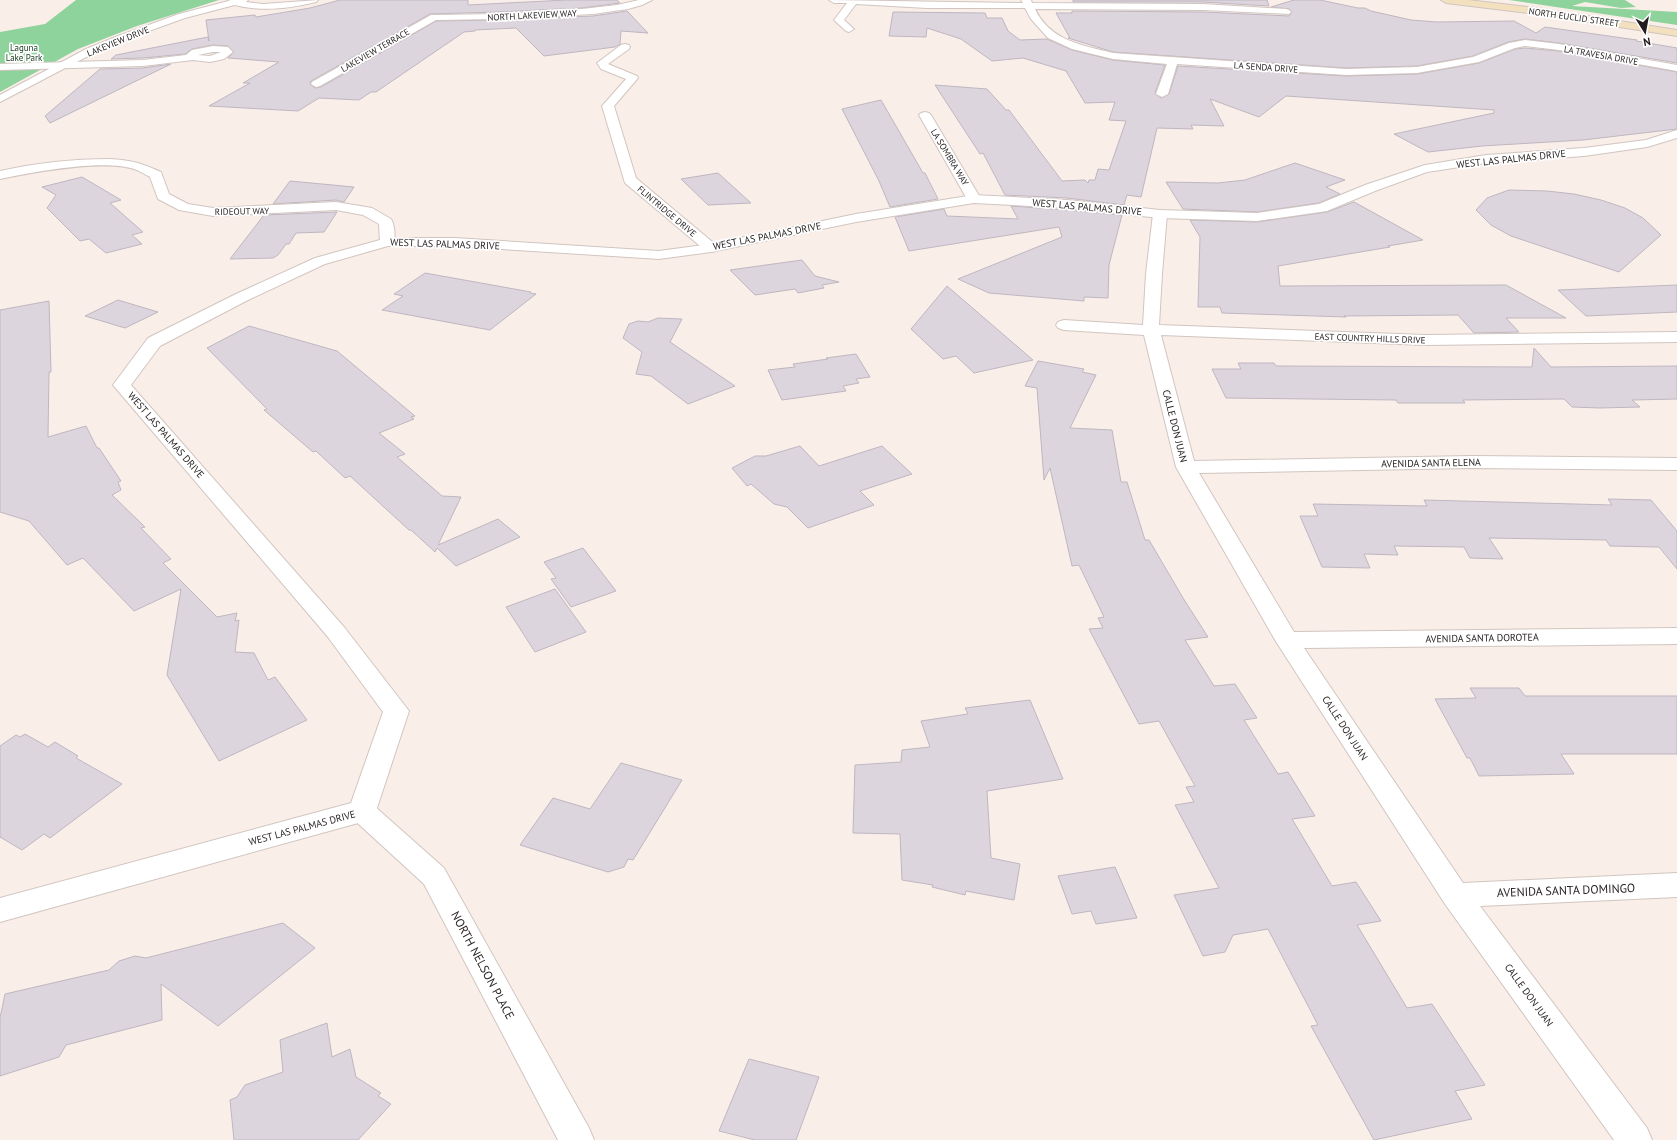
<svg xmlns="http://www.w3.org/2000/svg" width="1677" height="1140" font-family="'PT Sans',sans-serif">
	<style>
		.green { fill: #8fd39c }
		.building { fill: #ddd5de; stroke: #beb7c0 }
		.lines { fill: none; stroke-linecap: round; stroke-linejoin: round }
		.minor-casing { stroke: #d1c5c0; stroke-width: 2 }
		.tertiary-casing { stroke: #d1c5c0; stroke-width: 2 }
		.secondary-casing { stroke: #d1c5c0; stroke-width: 2 }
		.minor { fill: #fff; fill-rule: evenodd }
		.tertiary { fill: #fff; fill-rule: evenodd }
		.secondary { fill: #f3e0bf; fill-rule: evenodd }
		.labels { text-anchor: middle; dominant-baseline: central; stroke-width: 3.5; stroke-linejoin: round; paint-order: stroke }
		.far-street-label { font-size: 9px; fill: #231e1d; stroke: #fff }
		.far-park-label { font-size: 9px; fill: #16391f; stroke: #fff }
		.street-label { font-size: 10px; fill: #231e1d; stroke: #fff }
		.near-street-label { font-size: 12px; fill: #231e1d; stroke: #fff }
	</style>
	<rect width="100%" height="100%" fill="#faeee9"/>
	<g class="green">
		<polygon points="76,0 219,0 137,26 78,49 0,92 0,32 45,24"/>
		<polygon points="1509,0 1625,0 1636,7 1621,8 1585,2 1572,6 1677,12 1677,25"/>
	</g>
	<g class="building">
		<polygon points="340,0 468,0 468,5 566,0 617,0 620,3 582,8 498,12 430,14 311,81 310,84 315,88 321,87 436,21 498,20 593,16 627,11 648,33 621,31 620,44 615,47 544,56 516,28 475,30 475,31 464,32 376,92 371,92 359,100 319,98 298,111 209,106 250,83 243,83 279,62 228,58 234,52 228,46 213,45 192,49 185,54 143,58 111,59 116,55 208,37 209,41 206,20 255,15 256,17 310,8"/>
		<polygon points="1073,0 1267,0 1269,6 1203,2 1073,2"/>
		<polygon points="1294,0 1320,0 1358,8 1365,8 1371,11 1411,20 1437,22 1514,21 1536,33 1545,27 1637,40 1636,41 1677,48 1677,63 1559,43 1525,39 1508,42 1473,56 1417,66 1346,68 1113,52 1068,38 1070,38 1056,13 1072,13 1072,11 1203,12 1289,16 1292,12 1289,9 1271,7"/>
		<polygon points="893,12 985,13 987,18 1002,18 1008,31 1020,40 1047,39 1072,50 1113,60 1165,65 1155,93 1161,98 1169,94 1178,66 1346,76 1417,74 1479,63 1515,49 1525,48 1559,51 1677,72 1677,129 1583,140 1482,146 1428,152 1394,134 1494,113 1494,110 1286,96 1259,117 1210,99 1224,126 1191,125 1193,129 1157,128 1141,197 1127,195 1124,205 1067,198 1005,195 983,153 980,154 935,85 987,89 1006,110 1009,110 1062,181 1085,180 1088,183 1089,180 1095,180 1098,169 1109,170 1126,121 1109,120 1115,102 1085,103 1066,71 1023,58 992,61 961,39 927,28 926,37 889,36"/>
		<polygon points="171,64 50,123 45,116 100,69 143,68"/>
		<polygon points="881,100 923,173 925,173 938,199 890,207 879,181 842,109"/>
		<polygon points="1295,163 1345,180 1326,187 1340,194 1319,203 1257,212 1183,209 1166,182 1218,183 1245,180"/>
		<polygon points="718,173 751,203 708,205 681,179"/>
		<polygon points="82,177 121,200 110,203 143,232 132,235 142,244 106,253 89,239 80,241 47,208 56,195 42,187"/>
		<polygon points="290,181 354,187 344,202 336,200 273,204"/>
		<polygon points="1509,190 1547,191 1574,194 1601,200 1625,208 1643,218 1661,235 1619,272 1511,236 1491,225 1476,210 1487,198"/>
		<polygon points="1354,202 1423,240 1388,246 1390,247 1278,266 1280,286 1506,285 1566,318 1506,318 1519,332 1474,333 1458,315 1344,316 1346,317 1222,313 1220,307 1198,307 1200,237 1190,220 1257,222 1327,212"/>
		<polygon points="1011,206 1067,210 1122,215 1109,265 1108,298 1084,297 1084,301 989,293 958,279 1062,237 1059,227 909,251 895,217 944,209 947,216 1018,219"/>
		<polygon points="337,212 324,232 296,233 289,244 286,244 278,255 273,258 230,259 264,215"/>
		<polygon points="802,260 815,276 839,282 822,285 824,288 798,293 795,289 755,295 730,270"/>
		<polygon points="425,273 531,292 530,293 536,294 490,330 382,310 403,296 394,294"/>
		<polygon points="1677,285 1677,312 1586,316 1558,290"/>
		<polygon points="947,286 1033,360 974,373 956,356 943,359 911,329"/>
		<polygon points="118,300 158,312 125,328 85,316"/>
		<polygon points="49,301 51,372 49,372 48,437 86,426 97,448 99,448 121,481 118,482 121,490 112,495 145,527 141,528 171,559 163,563 217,617 237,613 235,621 239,620 235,652 254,653 268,680 275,677 307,720 219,761 167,675 181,589 134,611 83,558 67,565 29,521 0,512 0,310"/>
		<polygon points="658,318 682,319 670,342 735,386 688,404 651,376 636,374 642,352 623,338 629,324 638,321 648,322"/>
		<polygon points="249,326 337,351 415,416 411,417 414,419 379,433 405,454 397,457 442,496 461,497 438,545 498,519 520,537 456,566 437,548 435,552 411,530 409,530 350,476 345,478 316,451 313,452 264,410 267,409 207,348"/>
		<polygon points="1534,348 1551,367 1677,366 1677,399 1632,400 1640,407 1600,408 1572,407 1564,399 1463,400 1465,403 1398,403 1396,400 1226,398 1212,369 1241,369 1238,363 1274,363 1276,366 1532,367"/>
		<polygon points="856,354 870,377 856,379 859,383 843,386 846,391 782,400 768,370 795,367 793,364 828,359 826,358"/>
		<polygon points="1038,361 1084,369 1082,372 1096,375 1070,428 1112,430 1121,482 1127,482 1145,540 1149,540 1183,598 1208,637 1185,640 1214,686 1235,684 1257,718 1244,720 1278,774 1288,772 1315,816 1292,819 1332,886 1356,882 1381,921 1357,925 1407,1008 1432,1004 1485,1085 1455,1091 1472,1119 1374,1140 1311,1026 1318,1025 1268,929 1233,935 1225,952 1203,956 1174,895 1219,888 1175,805 1194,802 1186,787 1195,786 1159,721 1139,724 1089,629 1103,628 1098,618 1104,617 1079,565 1072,566 1050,468 1044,480 1037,388 1025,386"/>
		<polygon points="800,446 819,466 882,446 912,474 860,491 874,505 808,528 787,507 774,504 751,484 747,486 732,468 755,456 766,456"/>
		<polygon points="1608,499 1651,500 1677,531 1677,569 1659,547 1610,546 1606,540 1489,538 1503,559 1470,558 1464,547 1394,546 1398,555 1364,554 1370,568 1322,567 1300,516 1318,516 1313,504 1427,506 1424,500 1612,505"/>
		<polygon points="583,548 616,591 571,607 551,579 556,578 544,562"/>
		<polygon points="555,589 586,632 535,652 506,607"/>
		<polygon points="1470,688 1519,688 1525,696 1677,696 1677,754 1561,754 1574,774 1479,776 1470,758 1467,758 1435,699 1476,698"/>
		<polygon points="1030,700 1063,779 987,791 991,858 1020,864 1014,900 966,891 965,895 932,887 933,885 902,880 900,834 853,833 855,765 901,762 902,750 930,747 921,721 968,714 965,708"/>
		<polygon points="25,734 48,747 55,742 78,756 76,758 122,784 50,838 44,834 22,850 0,837 0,746 16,735 20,737"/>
		<polygon points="621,763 682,780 633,860 628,859 624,867 608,872 520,845 553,798 590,809"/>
		<polygon points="1115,867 1137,918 1096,924 1091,911 1072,914 1058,876"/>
		<polygon points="283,923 315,948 218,1026 161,984 162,1020 66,1045 59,1057 0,1076 0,1018 5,994 109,970 119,961 135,956 146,958"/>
		<polygon points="327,1023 332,1057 350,1049 356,1077 381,1093 378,1096 391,1104 358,1140 234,1140 230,1100 237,1097 245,1085 283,1072 280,1040"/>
		<polygon points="749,1059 819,1077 796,1140 755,1140 719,1131"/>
	</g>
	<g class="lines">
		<defs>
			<g id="minor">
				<path d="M 230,0 L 263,4 L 318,0 L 316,2 C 287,9 260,12 230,4 L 228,2 Z"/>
				<polygon points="639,0 652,0 642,5 628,9 593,14 498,19 436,20 320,86 316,87 311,84 312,82 431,15 498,14 582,9 617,5"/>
				<path d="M 829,0 L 1023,3 L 1021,0 L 1031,0 L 1032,3 L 1203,4 L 1286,9 L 1289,10 L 1291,12 L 1289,14 L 1203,10 L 1035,9 C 1050,41 1082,45 1113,53 L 1346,69 L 1417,67 L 1473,57 L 1509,43 L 1525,40 L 1559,44 L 1677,65 L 1677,71 L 1559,50 L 1525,46 L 1515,48 L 1479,62 L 1417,73 L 1346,75 L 1177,64 L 1168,94 L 1162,97 L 1156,94 L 1167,64 L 1113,59 L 1072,49 L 1048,38 L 1031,19 L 1025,8 L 927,8 L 856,4 L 844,20 L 854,29 L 849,32 L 846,31 L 834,20 L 847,3 L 834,3 Z"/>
				<polygon points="625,44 629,45 630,47 629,49 608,64 637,76 638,78 614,106 636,178 716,245 718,248 716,251 711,252 706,251 625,183 602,106 626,79 601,69 597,63 621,45"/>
				<path d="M 213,46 L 228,47 L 233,52 L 224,59 L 210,62 L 193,60 L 143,66 L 0,70 L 0,64 L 143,60 L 186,55 L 192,50 ZM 213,52 L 221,52 L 210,56 L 198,55 Z"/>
				<polygon points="925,112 929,113 931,115 981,199 979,202 969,202 967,199 919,115 921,113"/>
				<path d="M 109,159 C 131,160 141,163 161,172 L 169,194 L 188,204 L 213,208 L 336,202 L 372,208 L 391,219 C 395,225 396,240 392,245 L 387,246 L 382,245 L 380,242 L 379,224 L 363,215 L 336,210 L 213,216 L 179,210 L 158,199 L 150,177 C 146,175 141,172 137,170 C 105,158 34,172 0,179 L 0,171 C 36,163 72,159 109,159 Z"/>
				<polygon points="1160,210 1165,211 1167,214 1162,274 1159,325 1426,335 1677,332 1677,342 1426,345 1161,335 1194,461 1471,456 1677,458 1677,470 1471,468 1199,473 1294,632 1677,628 1677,644 1304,648 1463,883 1677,873 1677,897 1480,906 1647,1128 1652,1140 1614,1140 1445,904 1275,640 1176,467 1144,335 1064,330 1058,328 1056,325 1058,322 1064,320 1143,325 1146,274 1153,214 1155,211"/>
				<polygon points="362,800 372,804 444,868 589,1128 594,1140 558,1140 424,884 352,818 348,811 352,804"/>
			</g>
			<g id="tertiary">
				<polygon points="232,0 248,0 246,2 185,18 124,40 94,53 0,102 0,95 86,49 118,36 179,14"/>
				<polygon points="1677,130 1677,138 1647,147 1584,156 1486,163 1427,172 1375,191 1327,211 1257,221 1160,218 1067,208 974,203 856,222 711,252 659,259 455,246 388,246 325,264 248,300 160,346 131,385 344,627 409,711 376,811 372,818 362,822 0,922 0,898 351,803 383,712 328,637 113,385 148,338 236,294 315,258 387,238 455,238 659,251 711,244 856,214 974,195 1067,200 1160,210 1257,213 1319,204 1365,185 1425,165 1486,155 1584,148 1646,140"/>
			</g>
			<polygon id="secondary" points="1441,0 1468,0 1536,8 1677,30 1677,36 1536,14 1446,3"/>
		</defs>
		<use href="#minor" class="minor-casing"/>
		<use href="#tertiary" class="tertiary-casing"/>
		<use href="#secondary" class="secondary-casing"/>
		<use href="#minor" class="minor"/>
		<use href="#tertiary" class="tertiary"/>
		<use href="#secondary" class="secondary"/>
	</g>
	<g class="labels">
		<g class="far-street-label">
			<text transform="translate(532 15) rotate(-3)">NORTH LAKEVIEW WAY</text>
			<text transform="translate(1574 17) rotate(8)">NORTH EUCLID STREET</text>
			<text transform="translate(118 41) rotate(-22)">LAKEVIEW DRIVE</text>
			<text transform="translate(375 50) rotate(-30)">LAKEVIEW TERRACE</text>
			<text transform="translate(1601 55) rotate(10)">LA TRAVESIA DRIVE</text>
			<text transform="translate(1266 67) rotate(4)">LA SENDA DRIVE</text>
			<text transform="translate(950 157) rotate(59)">LA SOMBRA WAY</text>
			<text transform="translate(242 211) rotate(-1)">RIDEOUT WAY</text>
			<text transform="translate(667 211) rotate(40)">FLINTRIDGE DRIVE</text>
			<text transform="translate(1370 338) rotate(2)">EAST COUNTRY HILLS DRIVE</text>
		</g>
		<g class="far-park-label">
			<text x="24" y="47">Laguna<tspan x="24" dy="10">Lake Park</tspan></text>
		</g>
		<g class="street-label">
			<text transform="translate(1511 159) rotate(-6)">WEST LAS PALMAS DRIVE</text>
			<text transform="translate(1087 207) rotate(5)">WEST LAS PALMAS DRIVE</text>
			<text transform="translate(767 236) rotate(-11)">WEST LAS PALMAS DRIVE</text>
			<text transform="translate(445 244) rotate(2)">WEST LAS PALMAS DRIVE</text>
			<text transform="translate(1175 426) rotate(76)">CALLE DON JUAN</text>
			<text transform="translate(166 435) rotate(49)">WEST LAS PALMAS DRIVE</text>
			<text transform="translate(1431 463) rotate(-1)">AVENIDA SANTA ELENA</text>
			<text transform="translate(1482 638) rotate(-1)">AVENIDA SANTA DOROTEA</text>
			<text transform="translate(1345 728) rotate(57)">CALLE DON JUAN</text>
			<text transform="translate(302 828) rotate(-15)">WEST LAS PALMAS DRIVE</text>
			<text transform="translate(1529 995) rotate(54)">CALLE DON JUAN</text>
		</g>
		<g class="near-street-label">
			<text transform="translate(1566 890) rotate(-2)">AVENIDA SANTA DOMINGO</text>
			<text transform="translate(483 965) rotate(62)">NORTH NELSON PLACE</text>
		</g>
	</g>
	<g transform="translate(1645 32) rotate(169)" stroke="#ffffff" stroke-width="3" paint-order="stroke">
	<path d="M0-3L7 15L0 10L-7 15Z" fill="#231e1d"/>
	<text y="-6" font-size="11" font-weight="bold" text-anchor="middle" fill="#231e1d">N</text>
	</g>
</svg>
